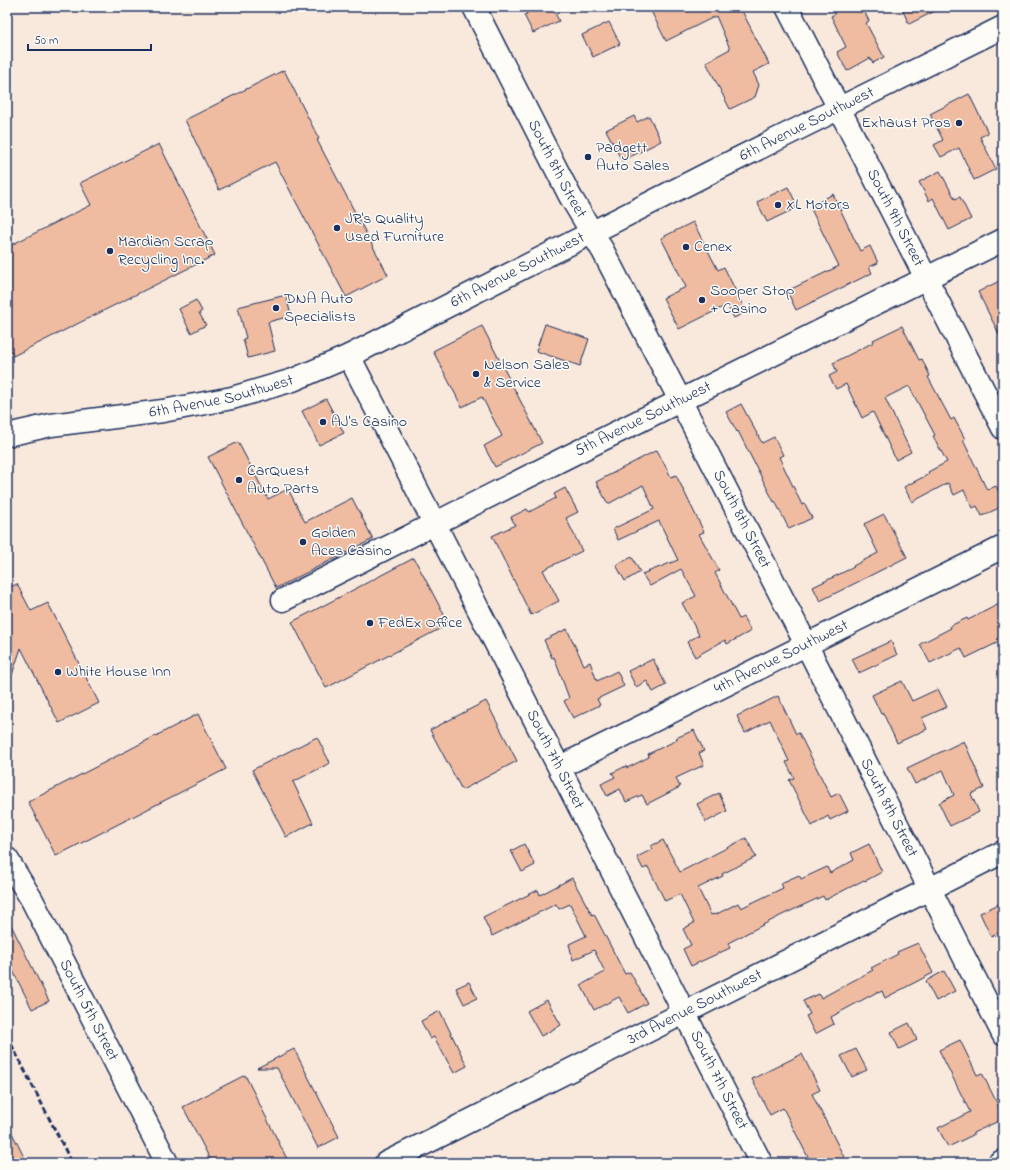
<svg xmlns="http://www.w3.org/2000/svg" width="1010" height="1170" font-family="'Indie Flower',sans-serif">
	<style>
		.building { fill: #f0bca1; stroke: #1b2f5e }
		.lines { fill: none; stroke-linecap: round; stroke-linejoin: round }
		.minor-casing { stroke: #1b2f5e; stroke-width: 25 }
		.highway-casing { stroke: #1b2f5e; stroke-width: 25 }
		.minor { stroke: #fdfcf7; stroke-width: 22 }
		.highway { stroke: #fdfcf7; stroke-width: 22 }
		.rail { stroke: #1b2f5e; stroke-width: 3; stroke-dasharray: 6 3; stroke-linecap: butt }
		.poi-dot { fill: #1b2f5e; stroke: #fdfcf7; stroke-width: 1.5 }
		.labels { text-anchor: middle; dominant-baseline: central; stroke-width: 3; stroke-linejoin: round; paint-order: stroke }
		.poi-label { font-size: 16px; fill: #1b2f5e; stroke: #fdfcf7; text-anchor: start }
		.street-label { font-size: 16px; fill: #1b2f5e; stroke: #fdfcf7 }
	</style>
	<rect width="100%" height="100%" fill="#f9e9dd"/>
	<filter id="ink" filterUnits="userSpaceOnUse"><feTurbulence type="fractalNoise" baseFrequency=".025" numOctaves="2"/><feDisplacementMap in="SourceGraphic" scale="8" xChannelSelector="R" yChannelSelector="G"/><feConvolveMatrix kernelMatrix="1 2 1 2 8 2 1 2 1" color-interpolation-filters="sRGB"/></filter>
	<g filter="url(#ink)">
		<g class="building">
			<polygon points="524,7 552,7 559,21 533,33 524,15 527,14"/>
			<polygon points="649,7 740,7 769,64 753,72 759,85 755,97 730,109 706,62 730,49 716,16 666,41"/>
			<polygon points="831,7 862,7 869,21 866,23 884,57 873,63 870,58 847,71 837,52 846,47 831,16 835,14"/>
			<polygon points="901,7 943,7 909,24"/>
			<polygon points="609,22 620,44 593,57 582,35"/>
			<polygon points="284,70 319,139 317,140 388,275 346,297 275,162 219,190 185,120"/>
			<polygon points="969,94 988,133 980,137 996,169 974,180 959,148 941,157 934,145 943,140 930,114"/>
			<polygon points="634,116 637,122 649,116 661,141 622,161 606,130"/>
			<polygon points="159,144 215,255 13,356 7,343 7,247 91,205 80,183"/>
			<polygon points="940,171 955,199 960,197 971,219 949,230 933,198 929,201 919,182"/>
			<polygon points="788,187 798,207 767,222 757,202"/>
			<polygon points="833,194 860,251 870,246 878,263 869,267 872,273 796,310 787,291 839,266 810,207"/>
			<polygon points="693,222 718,270 724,267 746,312 734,318 727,305 679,329 663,298 686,287 661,238"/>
			<polygon points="1003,279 1003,342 978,292"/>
			<polygon points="286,295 291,316 268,322 275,351 248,358 243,339 246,338 238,307"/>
			<polygon points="196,300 202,311 199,313 206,325 191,333 179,309"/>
			<polygon points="545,324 589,339 580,366 536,351"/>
			<polygon points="482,326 542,443 495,467 484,446 502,436 482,397 462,407 433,351"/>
			<polygon points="902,326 919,360 922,359 930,376 928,377 951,420 954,418 965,439 963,440 987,490 996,486 1003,500 1003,506 982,516 977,506 973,508 964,490 954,495 948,483 912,502 904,487 929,474 928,472 947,462 933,436 935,435 909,386 885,398 911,452 896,460 873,412 862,418 846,384 836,389 829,376 837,372 833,363 874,342 873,340"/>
			<polygon points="326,399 344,433 319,445 302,411"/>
			<polygon points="741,404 762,443 774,437 783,455 779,457 802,505 805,504 812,518 789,529 775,501 774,502 738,431 737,432 726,412"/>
			<polygon points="238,442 268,499 288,489 305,522 352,498 373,539 276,588 208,457"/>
			<polygon points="657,450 671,477 676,475 704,532 699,534 719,570 715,573 739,619 743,617 751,631 727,644 725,640 695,657 687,642 699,635 682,603 696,596 681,569 650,586 642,574 678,560 659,521 618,540 613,529 654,509 643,485 608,504 596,482"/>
			<polygon points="565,488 578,512 566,518 582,551 543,570 559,601 531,615 492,536 515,525 511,517 527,509 529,512 556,498 554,494"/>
			<polygon points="884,514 907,557 820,601 813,587 854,567 853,566 878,553 864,524"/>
			<polygon points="632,557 640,572 625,581 616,565"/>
			<polygon points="414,558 449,624 326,688 292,622"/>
			<polygon points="17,584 31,611 48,603 99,703 59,723 21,648 9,684 7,684 7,589"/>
			<polygon points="1003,602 1003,640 966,658 961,648 930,663 920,644 951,628 950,626 967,618 968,620"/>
			<polygon points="567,629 584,665 590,662 597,681 617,671 624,686 597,699 600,705 573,718 564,701 569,698 554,657 552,658 544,640"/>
			<polygon points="891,641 897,655 859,673 852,659"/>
			<polygon points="653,659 666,685 653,692 647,681 636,687 628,671"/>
			<polygon points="902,681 912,701 938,689 947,707 922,718 927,729 897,743 883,713 881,714 872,695"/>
			<polygon points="778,696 796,734 799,733 831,797 839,793 848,811 830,820 828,816 812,826 789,780 794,778 786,762 789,761 770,720 745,733 737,716"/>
			<polygon points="486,701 517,761 462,790 430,730"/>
			<polygon points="198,714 226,769 56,856 28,802"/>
			<polygon points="694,730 704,751 699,753 704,765 676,778 680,787 647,804 642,795 626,802 620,789 607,796 601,784 615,777 612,773 626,766 627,768 649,757 648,754 677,740 676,738"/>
			<polygon points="317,737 330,763 293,782 313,823 286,837 252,770"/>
			<polygon points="964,741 984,788 971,794 979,812 950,826 939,803 954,795 943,770 915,784 907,768"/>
			<polygon points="719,793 727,811 706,822 697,804"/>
			<polygon points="746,838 756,857 722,874 723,876 698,888 711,915 714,914 715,915 738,903 741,908 783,888 781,883 799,875 801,879 827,867 830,873 854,860 851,853 869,844 882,872 865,881 864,880 825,900 823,896 782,915 728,943 730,948 691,966 683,949 691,945 683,929 694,923 680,894 665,901 648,867 643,869 637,857 653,849 651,846 663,840 680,872"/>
			<polygon points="524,844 535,865 522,872 511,851"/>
			<polygon points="572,878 592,915 594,914 625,974 630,972 647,1003 628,1013 619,997 594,1010 581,985 605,972 594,950 573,960 569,944 586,936 570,904 559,909 556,904 492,936 483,917 538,890 540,895"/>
			<polygon points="999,904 1003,913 1003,931 991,937 980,913"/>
			<polygon points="7,917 49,1001 32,1009 7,959"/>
			<polygon points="918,943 933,973 885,998 882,991 878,993 877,992 831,1017 834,1024 815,1034 806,1016 810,1014 803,1001 819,994 821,998 873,970 871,968 898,954 897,952"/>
			<polygon points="944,971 955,991 936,1001 926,981"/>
			<polygon points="469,982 477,998 464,1004 456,988"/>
			<polygon points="547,1000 561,1025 541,1036 527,1011"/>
			<polygon points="440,1011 467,1066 454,1073 434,1037 430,1039 421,1021"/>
			<polygon points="909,1023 917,1040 899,1049 891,1032"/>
			<polygon points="960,1040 977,1075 982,1073 1003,1115 1003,1119 973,1133 973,1135 948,1147 938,1128 970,1112 939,1050"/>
			<polygon points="294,1049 339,1137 318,1148 277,1068 257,1068"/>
			<polygon points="856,1049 867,1070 852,1077 841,1056"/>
			<polygon points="802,1054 820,1090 812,1094 847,1163 811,1163 783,1108 770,1115 752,1079"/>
			<polygon points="245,1075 289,1163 212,1163 183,1107"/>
			<polygon points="7,1123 27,1163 7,1163"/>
		</g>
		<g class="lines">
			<defs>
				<g id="minor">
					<path id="s1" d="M 474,7 L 570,196 L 603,251 L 807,646 L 1003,1034"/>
					<path id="s2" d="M 787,7 L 1003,428"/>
					<path id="s3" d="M 349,356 L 761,1163"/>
					<path id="s4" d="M 283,600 L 561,460 L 1003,240"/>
					<path id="s5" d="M 560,767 L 1003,547"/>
					<path id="s6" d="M 7,859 L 32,900 L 167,1163"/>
					<path id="s7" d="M 386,1163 L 1003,852"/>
					<polyline points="999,1163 1003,1161"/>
				</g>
				<g id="highway">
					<path id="s8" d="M 7,435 L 51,425 L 163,411 L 232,398 L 293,380 L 349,356 L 715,170 L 1003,27"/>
				</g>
			</defs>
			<use href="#minor" class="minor-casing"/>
			<use href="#highway" class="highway-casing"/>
			<use href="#minor" class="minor"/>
			<use href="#highway" class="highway"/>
			<polyline class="rail" points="7,1036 72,1163"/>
		</g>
	</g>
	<g class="poi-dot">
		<circle cx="959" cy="123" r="4"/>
		<circle cx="588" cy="157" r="4"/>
		<circle cx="778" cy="205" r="4"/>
		<circle cx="337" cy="228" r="4"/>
		<circle cx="686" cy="247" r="4"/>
		<circle cx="110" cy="251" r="4"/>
		<circle cx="702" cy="300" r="4"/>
		<circle cx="276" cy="308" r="4"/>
		<circle cx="476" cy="374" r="4"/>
		<circle cx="323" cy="422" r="4"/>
		<circle cx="239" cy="480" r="4"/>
		<circle cx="303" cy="542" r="4"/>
		<circle cx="370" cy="623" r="4"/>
		<circle cx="58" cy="672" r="4"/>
	</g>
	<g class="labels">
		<g class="poi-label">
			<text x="951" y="123" text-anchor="end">Exhaust Pros</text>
			<text x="596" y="148">Padgett<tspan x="596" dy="18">Auto Sales</tspan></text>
			<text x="786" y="205">XL Motors</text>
			<text x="345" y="219">JR's Quality<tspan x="345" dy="18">Used Furniture</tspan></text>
			<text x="118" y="242">Mardian Scrap<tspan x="118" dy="18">Recycling Inc.</tspan></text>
			<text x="694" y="247">Cenex</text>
			<text x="710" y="291">Sooper Stop<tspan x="710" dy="18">+ Casino</tspan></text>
			<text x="284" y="299">DNA Auto<tspan x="284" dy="18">Specialists</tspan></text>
			<text x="484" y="365">Nelson Sales<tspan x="484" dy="18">&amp; Service</tspan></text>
			<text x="331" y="422">AJ's Casino</text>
			<text x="247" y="471">CarQuest<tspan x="247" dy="18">Auto Parts</tspan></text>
			<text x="311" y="533">Golden<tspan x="311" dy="18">Aces Casino</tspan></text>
			<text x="378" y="623">FedEx Office</text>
			<text x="66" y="672">White House Inn</text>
		</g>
		<g class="street-label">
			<text stroke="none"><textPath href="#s8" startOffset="866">6th Avenue Southwest</textPath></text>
			<text stroke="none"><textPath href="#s1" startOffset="182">South 8th Street</textPath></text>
			<text stroke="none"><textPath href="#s2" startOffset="237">South 9th Street</textPath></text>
			<text stroke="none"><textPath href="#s8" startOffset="542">6th Avenue Southwest</textPath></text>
			<text stroke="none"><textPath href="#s8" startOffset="218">6th Avenue Southwest</textPath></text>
			<text stroke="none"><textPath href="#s4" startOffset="403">5th Avenue Southwest</textPath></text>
			<text stroke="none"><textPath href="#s1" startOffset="578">South 8th Street</textPath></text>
			<text stroke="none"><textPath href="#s5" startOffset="247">4th Avenue Southwest</textPath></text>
			<text stroke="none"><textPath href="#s3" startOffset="453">South 7th Street</textPath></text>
			<text stroke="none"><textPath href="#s1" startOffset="902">South 8th Street</textPath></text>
			<text stroke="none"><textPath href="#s7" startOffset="346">3rd Avenue Southwest</textPath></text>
			<text stroke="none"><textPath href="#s6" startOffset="172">South 5th Street</textPath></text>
			<text stroke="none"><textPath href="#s3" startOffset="813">South 7th Street</textPath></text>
		</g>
	</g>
	<rect width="1010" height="1170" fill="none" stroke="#fdfcf7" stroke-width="24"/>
	<rect x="12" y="12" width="986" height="1146" fill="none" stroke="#1b2f5e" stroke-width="1.5" filter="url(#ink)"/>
	<path d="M28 44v6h123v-6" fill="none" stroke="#1b2f5e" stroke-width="2"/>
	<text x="34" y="44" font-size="12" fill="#1b2f5e" stroke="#fdfcf7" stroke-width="3" paint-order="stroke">50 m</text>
</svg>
